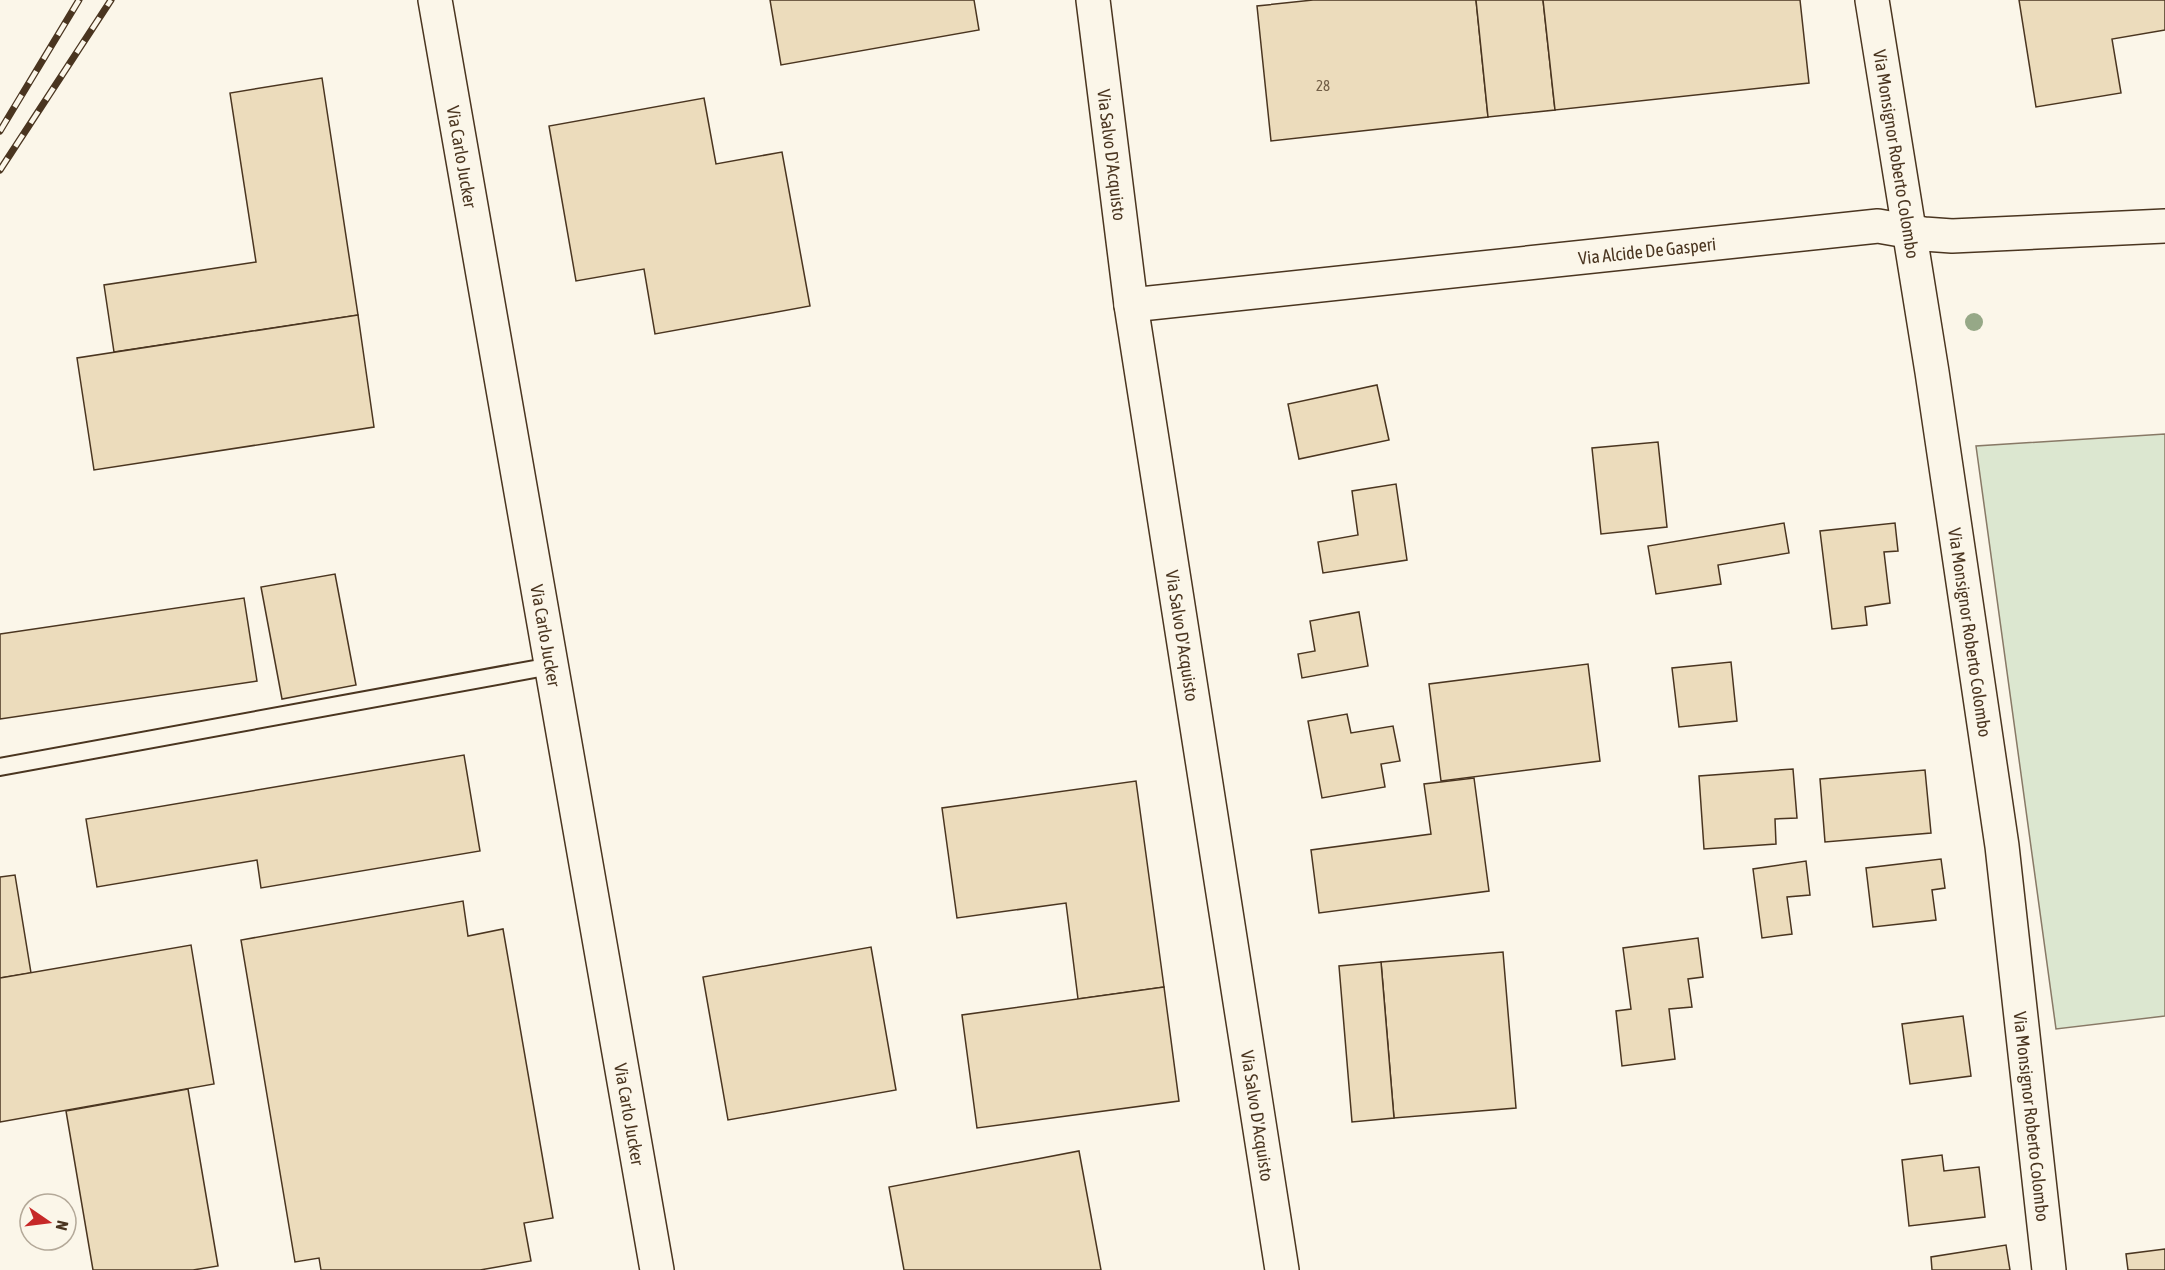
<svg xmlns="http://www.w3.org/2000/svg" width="2165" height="1270" font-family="'Asap Condensed',sans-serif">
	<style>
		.green { fill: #dce7d0; stroke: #887966; stroke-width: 1.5 }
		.building { fill: #ecdcbc; stroke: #4a3520; stroke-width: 1.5 }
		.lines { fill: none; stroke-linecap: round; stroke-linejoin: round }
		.lane-casing { stroke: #4a3520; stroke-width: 20 }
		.street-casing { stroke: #4a3520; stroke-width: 36 }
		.lane { stroke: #fbf6e9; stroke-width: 16 }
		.street { stroke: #fbf6e9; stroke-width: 33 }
		.rail-casing { stroke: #4a3520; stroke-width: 7 }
		.rail { stroke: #fbf6e9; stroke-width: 4.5; stroke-dasharray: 14; stroke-linecap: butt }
		.tree { fill: #96a887 }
		.labels { text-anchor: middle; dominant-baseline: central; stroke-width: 4.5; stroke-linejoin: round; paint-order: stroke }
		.number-label { font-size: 15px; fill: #725f47 }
		.street-label { font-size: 18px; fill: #4a3520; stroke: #fbf6e9 }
	</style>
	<rect width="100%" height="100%" fill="#fbf6e9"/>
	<polygon class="green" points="2165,434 2165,1016 2056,1029 1976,446"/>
	<g class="building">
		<polygon points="770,0 974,0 979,30 781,65"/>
		<polygon points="1313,0 1476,0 1488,117 1271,141 1257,6"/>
		<polygon points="1476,0 1543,0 1555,110 1488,117"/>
		<polygon points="1543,0 1800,0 1809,83 1555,110"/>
		<polygon points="2019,0 2165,0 2165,30 2112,39 2121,93 2036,107"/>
		<polygon points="322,78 358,315 114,352 104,285 256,262 230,93"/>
		<polygon points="704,98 716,164 782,152 810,306 655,334 644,269 576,281 549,126"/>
		<polygon points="358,315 374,427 94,470 77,358"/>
		<polygon points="1377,385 1389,440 1299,459 1288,404"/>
		<polygon points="1658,442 1667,527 1601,534 1592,448"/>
		<polygon points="1396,484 1407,560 1323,573 1318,542 1358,535 1352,491"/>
		<polygon points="1784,523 1789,553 1718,565 1721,584 1656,594 1648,546"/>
		<polygon points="1895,523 1898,551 1884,552 1890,603 1865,607 1867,625 1832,629 1820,531"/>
		<polygon points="335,574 356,685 282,699 261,587"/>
		<polygon points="244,598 257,681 0,719 0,634"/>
		<polygon points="1359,612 1368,666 1302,678 1298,654 1315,651 1310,621"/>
		<polygon points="1731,662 1737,721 1679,727 1672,668"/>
		<polygon points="1588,664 1600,761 1441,781 1429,684"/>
		<polygon points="1347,714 1351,733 1393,726 1400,761 1381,764 1385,787 1322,798 1308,721"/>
		<polygon points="464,755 480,851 261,888 257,860 97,887 86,819"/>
		<polygon points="1793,769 1797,818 1775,819 1776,844 1704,849 1699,776"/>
		<polygon points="1925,770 1931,833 1825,842 1820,779"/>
		<polygon points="1474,778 1489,891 1319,913 1311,850 1431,834 1424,784"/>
		<polygon points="1136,781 1164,987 1078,999 1066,903 957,918 942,808"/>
		<polygon points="1941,859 1945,888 1932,890 1936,920 1873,927 1866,868"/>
		<polygon points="1806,861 1810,895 1787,897 1792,934 1762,938 1753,869"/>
		<polygon points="15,875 31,973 0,978 0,877"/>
		<polygon points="463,901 468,936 503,929 553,1218 524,1223 531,1261 480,1270 321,1270 319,1258 295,1262 241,940"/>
		<polygon points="1698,938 1703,977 1688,979 1692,1007 1669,1009 1675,1059 1622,1066 1616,1011 1631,1009 1623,948"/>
		<polygon points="191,945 214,1084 0,1122 0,978"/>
		<polygon points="871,947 896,1090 728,1120 703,977"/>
		<polygon points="1503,952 1516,1108 1394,1118 1381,962"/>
		<polygon points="1381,962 1394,1118 1352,1122 1339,966"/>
		<polygon points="1164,987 1179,1101 977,1128 962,1015"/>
		<polygon points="1963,1016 1971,1076 1910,1084 1902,1024"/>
		<polygon points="188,1089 218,1266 193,1270 93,1270 66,1111"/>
		<polygon points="1079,1151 1101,1270 904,1270 889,1187"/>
		<polygon points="1942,1155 1944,1171 1979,1167 1985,1217 1909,1226 1902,1160"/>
		<polygon points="2006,1245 2010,1270 1932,1270 1931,1257"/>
		<polygon points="2165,1249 2165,1270 2128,1270 2126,1254"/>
	</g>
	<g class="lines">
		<defs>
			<polyline id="lane" points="0,767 551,666"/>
			<g id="street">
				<path id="s1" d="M 435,0 L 657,1270"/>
				<path id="s2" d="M 1093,0 L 1131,305 L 1282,1270"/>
				<path id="s3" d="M 1872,0 L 1932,372 L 2002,846 L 2049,1270"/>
				<path id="s4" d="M 1131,305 L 1878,226 L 1924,234 L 1952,236 L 2165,226"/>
			</g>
		</defs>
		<use href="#lane" class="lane-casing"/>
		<use href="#street" class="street-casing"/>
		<use href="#lane" class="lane"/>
		<use href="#street" class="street"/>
		<defs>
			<g id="rail">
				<polyline points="0,131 79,0"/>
				<polyline points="0,170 111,0"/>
			</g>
		</defs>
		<use href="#rail" class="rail-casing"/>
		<use href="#rail" class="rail"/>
	</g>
	<circle class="tree" cx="1974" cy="322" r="9"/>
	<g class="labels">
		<g class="number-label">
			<text x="1323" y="85">28</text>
		</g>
		<g class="street-label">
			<text stroke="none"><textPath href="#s3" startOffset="156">Via Monsignor Roberto Colombo</textPath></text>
			<text stroke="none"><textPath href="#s2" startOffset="156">Via Salvo D'Acquisto</textPath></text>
			<text stroke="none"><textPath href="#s1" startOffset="159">Via Carlo Jucker</textPath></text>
			<text stroke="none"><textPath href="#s4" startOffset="519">Via Alcide De Gasperi</textPath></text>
			<text stroke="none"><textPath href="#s3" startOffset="640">Via Monsignor Roberto Colombo</textPath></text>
			<text stroke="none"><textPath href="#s1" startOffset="645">Via Carlo Jucker</textPath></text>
			<text stroke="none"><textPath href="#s2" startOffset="642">Via Salvo D'Acquisto</textPath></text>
			<text stroke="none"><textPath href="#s1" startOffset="1131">Via Carlo Jucker</textPath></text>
			<text stroke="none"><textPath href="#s2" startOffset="1128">Via Salvo D'Acquisto</textPath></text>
			<text stroke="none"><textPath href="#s3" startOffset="1128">Via Monsignor Roberto Colombo</textPath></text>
		</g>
	</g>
	<g transform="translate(48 1222) rotate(104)"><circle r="28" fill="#fbf6e9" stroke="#b4a999" stroke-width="1.5"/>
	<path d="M0-4.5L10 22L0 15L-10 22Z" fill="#c62828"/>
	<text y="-9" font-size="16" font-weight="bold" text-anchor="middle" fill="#4a3520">N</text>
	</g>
</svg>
